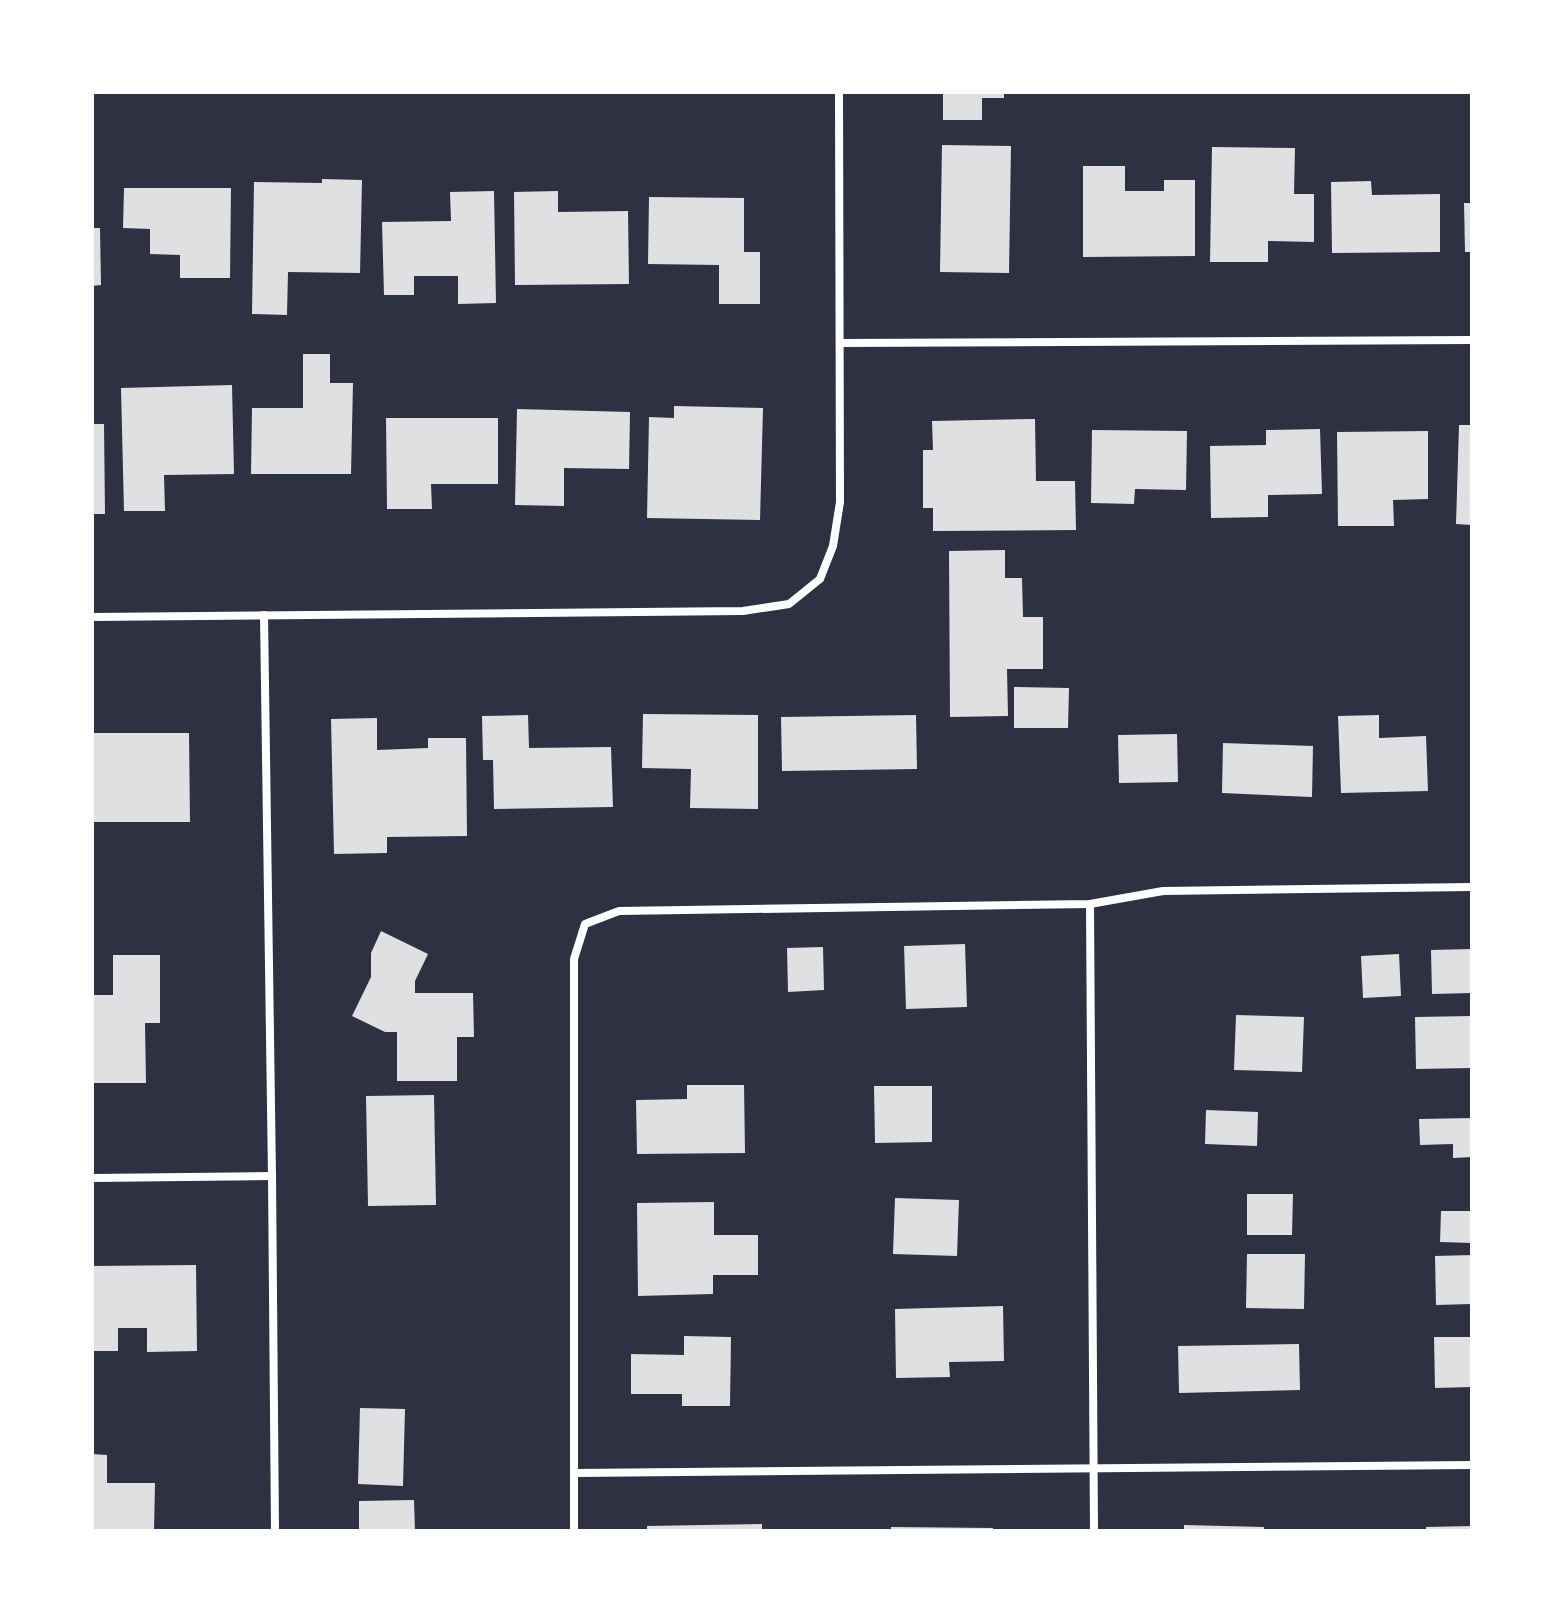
<svg xmlns="http://www.w3.org/2000/svg" width="1564" height="1623" font-family="Helvetica,sans-serif">
	<style>
		.building { fill: #e0e0e3 }
		.lines { fill: none; stroke-linecap: round; stroke-linejoin: round }
		.minor { stroke: #fff; stroke-width: 8 }
	</style>
	<rect width="100%" height="100%" fill="#2d3142"/>
	<g class="building">
		<polygon points="943,92 1004,92 1004,98 982,98 982,120 943,120"/>
		<polygon points="942,145 1011,146 1009,273 940,272"/>
		<polygon points="1212,147 1295,148 1294,194 1314,194 1314,242 1268,241 1268,262 1210,262"/>
		<polygon points="1083,166 1125,166 1125,191 1164,191 1164,180 1195,180 1195,256 1083,257"/>
		<polygon points="322,179 362,180 360,273 288,272 287,315 252,314 254,182 322,183"/>
		<polygon points="1371,181 1372,195 1440,194 1440,252 1332,253 1331,182"/>
		<polygon points="124,188 231,188 230,278 180,278 180,255 150,254 150,229 123,228"/>
		<polygon points="494,191 496,303 458,304 458,276 414,276 414,295 384,295 382,222 451,221 450,192"/>
		<polygon points="558,191 558,212 628,211 629,284 515,285 514,192"/>
		<polygon points="649,197 744,198 744,252 760,252 760,304 719,304 719,265 648,264"/>
		<polygon points="1464,203 1472,203 1472,252 1465,252"/>
		<polygon points="92,228 100,228 101,285 92,286"/>
		<polygon points="303,354 330,354 330,383 353,383 351,474 251,474 252,408 303,408"/>
		<polygon points="232,385 234,474 164,475 165,511 124,511 121,388"/>
		<polygon points="674,406 763,408 760,520 647,518 649,417 674,418"/>
		<polygon points="517,409 630,412 629,469 564,468 564,506 515,505"/>
		<polygon points="386,418 498,418 498,484 431,484 432,509 387,509"/>
		<polygon points="1035,419 1036,481 1075,481 1076,530 933,531 933,508 923,508 923,450 933,450 932,421"/>
		<polygon points="92,424 104,424 105,514 92,514"/>
		<polygon points="1459,425 1472,425 1472,525 1456,524"/>
		<polygon points="1320,429 1322,494 1268,495 1268,517 1211,518 1210,446 1266,445 1266,430"/>
		<polygon points="1092,430 1187,431 1186,490 1135,489 1134,504 1091,503"/>
		<polygon points="1428,431 1428,499 1393,500 1394,526 1338,526 1337,432"/>
		<polygon points="1005,550 1005,578 1022,578 1023,617 1043,617 1043,669 1007,669 1008,716 950,717 949,551"/>
		<polygon points="1014,687 1069,688 1068,728 1014,728"/>
		<polygon points="643,714 758,715 758,809 690,808 691,769 642,768"/>
		<polygon points="528,715 529,748 611,747 613,807 494,809 493,760 483,760 482,716"/>
		<polygon points="916,715 917,769 782,771 781,717"/>
		<polygon points="1379,715 1379,738 1426,736 1428,791 1341,793 1338,716"/>
		<polygon points="377,718 377,750 428,748 428,738 466,738 467,836 387,837 387,853 334,854 331,719"/>
		<polygon points="92,733 189,733 190,822 92,822"/>
		<polygon points="1177,734 1178,782 1119,783 1118,735"/>
		<polygon points="1223,743 1313,746 1312,797 1222,793"/>
		<polygon points="381,931 428,954 415,981 415,993 473,993 474,1037 457,1037 457,1081 397,1081 397,1032 385,1032 352,1016 371,977 371,953"/>
		<polygon points="965,944 967,1007 906,1009 904,946"/>
		<polygon points="823,947 824,990 788,992 787,948"/>
		<polygon points="1472,949 1472,993 1432,994 1431,950"/>
		<polygon points="1399,954 1401,996 1363,998 1361,956"/>
		<polygon points="113,955 160,955 160,1023 145,1023 146,1083 92,1083 92,995 113,995"/>
		<polygon points="1236,1015 1304,1017 1302,1072 1234,1070"/>
		<polygon points="1472,1016 1472,1068 1416,1069 1415,1017"/>
		<polygon points="687,1085 744,1085 745,1153 637,1154 636,1100 687,1099"/>
		<polygon points="874,1086 932,1086 932,1142 875,1143"/>
		<polygon points="434,1095 436,1205 368,1206 366,1096"/>
		<polygon points="1206,1110 1258,1112 1257,1146 1205,1144"/>
		<polygon points="1472,1118 1472,1157 1453,1158 1453,1144 1420,1145 1419,1119"/>
		<polygon points="1247,1194 1293,1194 1292,1235 1247,1235"/>
		<polygon points="895,1198 959,1200 957,1256 893,1254"/>
		<polygon points="714,1202 714,1235 758,1235 758,1275 713,1275 713,1294 638,1296 637,1203"/>
		<polygon points="1441,1211 1472,1211 1472,1243 1440,1242"/>
		<polygon points="1247,1254 1305,1254 1304,1309 1246,1308"/>
		<polygon points="1472,1255 1472,1304 1436,1305 1435,1256"/>
		<polygon points="196,1265 197,1351 147,1352 147,1328 118,1328 118,1351 92,1351 92,1266"/>
		<polygon points="1003,1306 1004,1361 949,1362 950,1377 896,1378 895,1309"/>
		<polygon points="684,1336 731,1337 730,1406 682,1406 682,1394 631,1394 631,1354 684,1355"/>
		<polygon points="1434,1337 1472,1337 1472,1387 1435,1388"/>
		<polygon points="1299,1344 1300,1390 1179,1393 1178,1346"/>
		<polygon points="360,1408 405,1409 403,1486 358,1484"/>
		<polygon points="92,1454 107,1455 107,1483 155,1483 154,1531 92,1531"/>
		<polygon points="414,1500 415,1531 359,1531 359,1501"/>
		<polygon points="762,1524 762,1531 647,1531 647,1526"/>
		<polygon points="1184,1525 1264,1527 1264,1531 1184,1531"/>
		<polygon points="1472,1526 1472,1531 1426,1531 1426,1527"/>
		<polygon points="891,1527 993,1528 993,1531 891,1531"/>
	</g>
	<g class="lines">
		<g class="minor">
			<polyline points="840,343 1472,340"/>
			<polyline points="264,615 272,1176 275,1531"/>
			<polyline points="92,617 743,611 789,604 820,579 833,546 840,502 839,92"/>
			<polyline points="1090,904 1094,1531"/>
			<polyline points="92,1178 272,1176"/>
			<polyline points="575,1473 1472,1465"/>
			<polyline points="574,1531 574,959 585,924 619,911 1090,904 1163,891 1472,887"/>
		</g>
	</g>
	<rect width="1564" height="1623" fill="none" stroke="#ffffff" stroke-width="188"/>
</svg>
